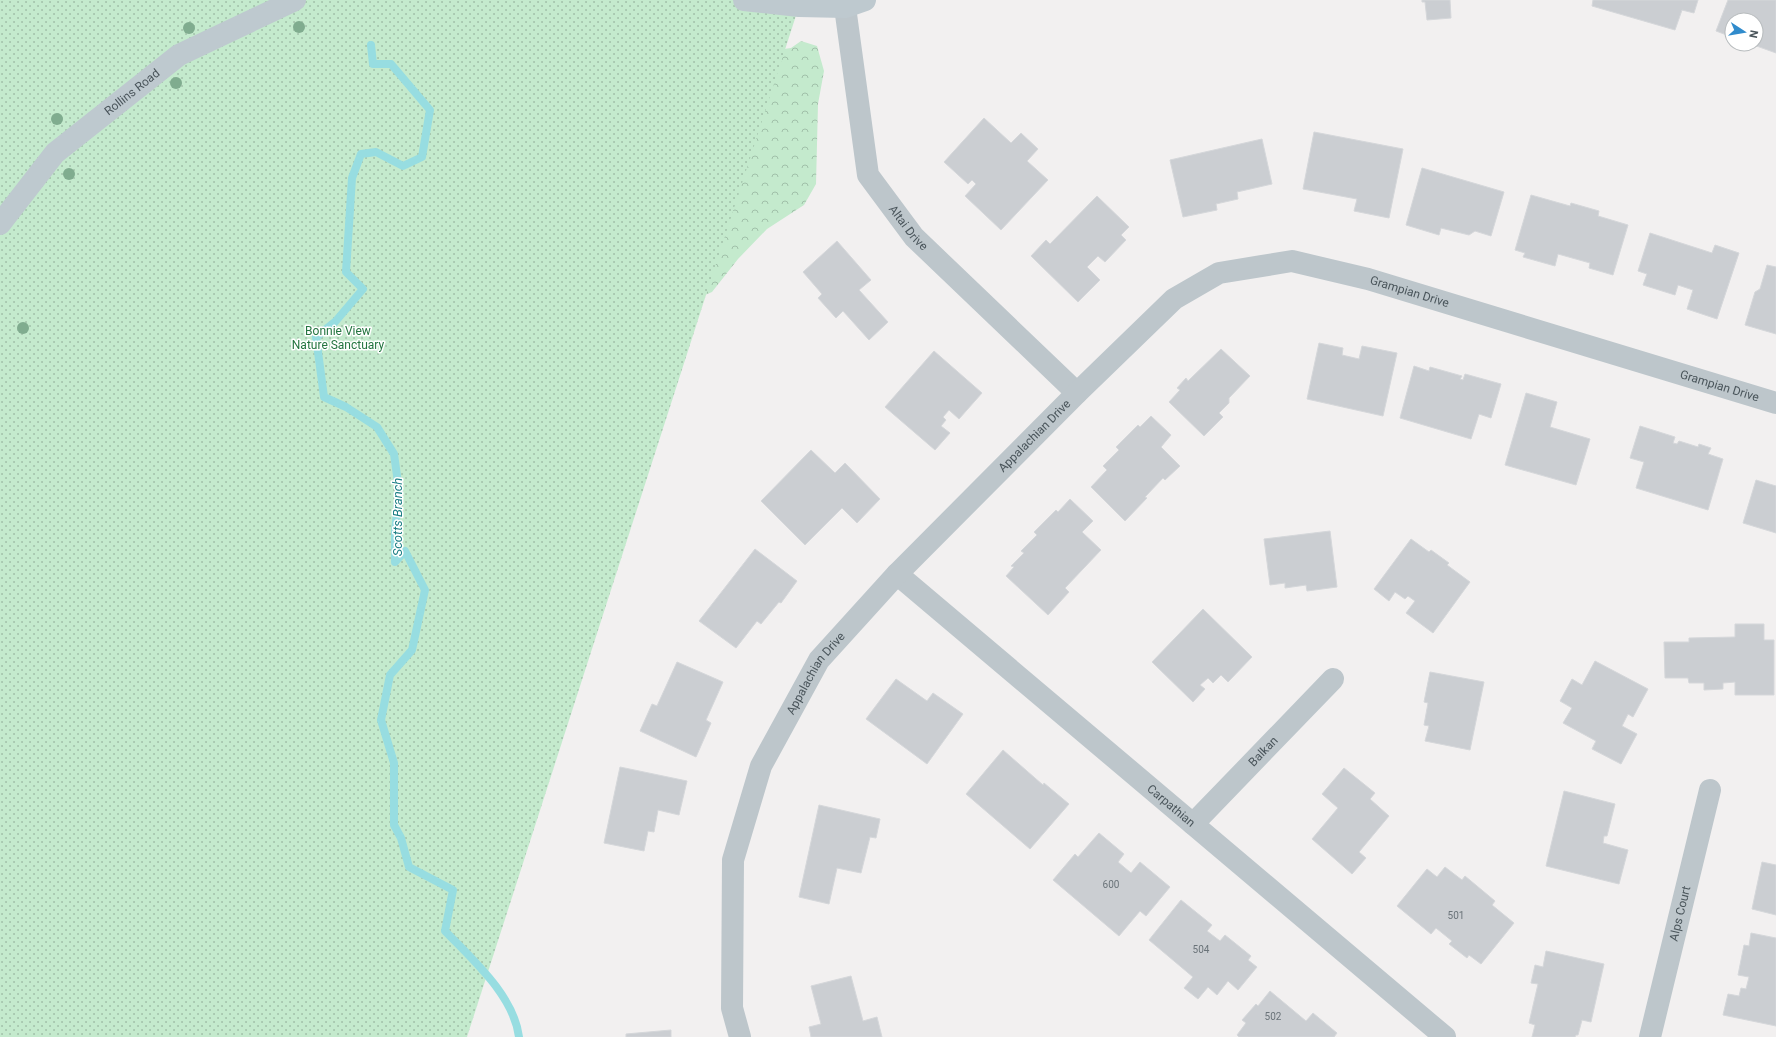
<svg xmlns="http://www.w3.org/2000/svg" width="1776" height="1037" font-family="Roboto,sans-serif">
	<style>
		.forest { fill: url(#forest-crowns) }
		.park { fill: url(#park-dots) }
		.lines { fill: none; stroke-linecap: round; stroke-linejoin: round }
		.stream { stroke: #97dde1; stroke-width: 8 }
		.building { fill: #cbced2; stroke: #d5d7da }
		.street { stroke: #bdc6cb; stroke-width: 22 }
		.secondary { stroke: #bec9cf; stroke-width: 22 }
		.tree { fill: #80ac8f }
		.labels { text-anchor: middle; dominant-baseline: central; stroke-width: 3; stroke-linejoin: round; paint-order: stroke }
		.number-label { font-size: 10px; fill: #6a7379 }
		.street-label { font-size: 12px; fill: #4a555b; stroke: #fff }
		.park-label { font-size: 12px; fill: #23743f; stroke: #fff }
		.water-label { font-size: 13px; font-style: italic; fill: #1c7f85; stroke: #fff }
	</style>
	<defs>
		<pattern id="forest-crowns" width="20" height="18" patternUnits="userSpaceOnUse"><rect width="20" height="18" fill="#c4eacd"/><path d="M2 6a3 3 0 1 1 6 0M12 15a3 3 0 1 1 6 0" fill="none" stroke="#a1c0a9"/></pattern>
		<pattern id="park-dots" width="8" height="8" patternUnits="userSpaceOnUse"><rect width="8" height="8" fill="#c4eacd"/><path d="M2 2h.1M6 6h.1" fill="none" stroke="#a1c0a9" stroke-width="1.8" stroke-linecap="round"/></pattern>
	</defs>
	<rect width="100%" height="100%" fill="#f2f0f0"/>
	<polygon class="forest" points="801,41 817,46 824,71 818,104 816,184 804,205 767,229 738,259 712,292 686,303 755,53 791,48"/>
	<polygon class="park" points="0,0 801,0 467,1037 0,1037"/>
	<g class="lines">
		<path class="stream" d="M 371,45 L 373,64 L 391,64 L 430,110 L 422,157 L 403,166 L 376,152 L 361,154 L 352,178 L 346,272 L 363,289 L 335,322 L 316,337 L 324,397 L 346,407 L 377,427 L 394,454 L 399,490 L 395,532 L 395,562 L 405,551 L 425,590 L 412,650 L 390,675 L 381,720 L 394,763 L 394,825 L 401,838 L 409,867 L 453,890 L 445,931 C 473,960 514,996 519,1037"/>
	</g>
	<g class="building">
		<polygon points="1422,0 1450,0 1451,18 1427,20 1425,2 1422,2"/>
		<polygon points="1593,0 1698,0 1694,13 1682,10 1675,30 1592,6"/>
		<polygon points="1728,0 1776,0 1776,53 1751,44 1756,44 1756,20 1732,20 1732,37 1716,31"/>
		<polygon points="984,118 1011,143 1021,133 1038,149 1027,161 1048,180 1001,230 965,196 976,184 972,180 968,184 944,162"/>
		<polygon points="1314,132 1403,149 1389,218 1354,211 1357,199 1303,189"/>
		<polygon points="1262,139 1272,184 1237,192 1238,199 1216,204 1217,210 1183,217 1170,160"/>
		<polygon points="1422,168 1504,192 1491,236 1475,231 1469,235 1441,228 1439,235 1406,225"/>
		<polygon points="1531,195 1570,206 1571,203 1599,211 1598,216 1628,225 1613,275 1589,268 1590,263 1558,254 1555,266 1523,257 1525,253 1515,250"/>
		<polygon points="1097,196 1129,227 1121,235 1126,240 1105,262 1098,256 1087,267 1100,280 1078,302 1031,256 1046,240 1050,244"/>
		<polygon points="1650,233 1712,253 1715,245 1739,253 1717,319 1687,309 1693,290 1678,285 1675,295 1643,285 1647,274 1638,271"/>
		<polygon points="837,241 871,280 859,290 888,322 869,340 843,311 836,318 818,298 822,294 803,272"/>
		<polygon points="1767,265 1776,267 1776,334 1745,325 1755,292 1760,289"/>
		<polygon points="1319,343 1343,348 1342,355 1359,359 1362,346 1397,353 1383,416 1307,399"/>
		<polygon points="1221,349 1250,376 1229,398 1229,403 1219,413 1223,417 1204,436 1169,402 1180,390 1177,388 1186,378 1188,381"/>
		<polygon points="934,351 982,393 959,419 949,410 943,417 946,420 941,426 950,433 935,450 885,407"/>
		<polygon points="1414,366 1429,371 1430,367 1462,376 1460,379 1463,380 1465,374 1501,384 1491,418 1479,414 1471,439 1400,418"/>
		<polygon points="1526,393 1557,402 1550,427 1590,439 1576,485 1505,465"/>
		<polygon points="1151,416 1171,435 1161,447 1180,466 1165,480 1163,478 1145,497 1147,498 1125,521 1091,487 1107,470 1103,466 1119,450 1116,447 1138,425 1140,427"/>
		<polygon points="1640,426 1675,437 1673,443 1677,444 1679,441 1698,447 1699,444 1711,448 1708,454 1723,459 1708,510 1636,488 1644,462 1630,458"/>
		<polygon points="811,450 835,473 845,463 880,499 857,523 842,508 805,545 761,501"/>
		<polygon points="1756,480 1776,486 1776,533 1743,523"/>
		<polygon points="1070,499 1093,521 1082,532 1101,550 1065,588 1069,592 1048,615 1006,576 1014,567 1011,566 1024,553 1021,551 1037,535 1034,532 1056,510 1058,512"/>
		<polygon points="1330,531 1337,587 1307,591 1306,585 1285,588 1285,583 1270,585 1264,539"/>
		<polygon points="1411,539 1429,552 1431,550 1449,563 1447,565 1470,582 1433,633 1406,613 1415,601 1408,596 1405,599 1395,592 1389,601 1374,589"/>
		<polygon points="755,549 797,581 781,603 779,602 761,624 757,621 736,648 699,621"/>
		<polygon points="1203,609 1252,657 1228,682 1221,675 1213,683 1208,678 1200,685 1205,689 1193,702 1152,662"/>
		<polygon points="1735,624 1764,624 1764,640 1774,640 1774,695 1735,695 1735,682 1723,683 1723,689 1704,690 1704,683 1689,683 1688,678 1665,678 1664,642 1689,642 1689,638 1735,637"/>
		<polygon points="1595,661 1648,689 1633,717 1628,714 1622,726 1637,734 1621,764 1592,749 1596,741 1563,723 1572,708 1560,701 1572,679 1582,685"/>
		<polygon points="677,662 723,682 706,720 711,723 696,757 640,731 652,704 657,706"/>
		<polygon points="1430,672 1484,682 1470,750 1425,741 1429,726 1424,725 1428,703 1424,702"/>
		<polygon points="896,679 927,701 933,693 963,714 927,764 866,719"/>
		<polygon points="1003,750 1043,785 1044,783 1069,804 1030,849 966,794"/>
		<polygon points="620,767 687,781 679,815 658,810 654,832 648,831 644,851 604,843"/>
		<polygon points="1344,768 1375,793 1370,799 1389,816 1359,852 1366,858 1352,874 1312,839 1338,808 1322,794"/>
		<polygon points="1564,791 1615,804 1607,836 1604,836 1603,843 1628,850 1619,884 1546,866"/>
		<polygon points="819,805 880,819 876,838 870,837 861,873 837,868 829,904 799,897"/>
		<polygon points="1099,833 1124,854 1118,862 1131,873 1140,862 1170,887 1146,916 1140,911 1119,936 1053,880 1075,854 1078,857"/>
		<polygon points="1762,862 1776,865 1776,915 1752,909"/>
		<polygon points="1445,867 1462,880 1465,876 1495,901 1492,905 1514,923 1481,964 1469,955 1467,958 1449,944 1452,941 1436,928 1431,934 1397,906 1427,869 1437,877"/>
		<polygon points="1181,900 1212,925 1207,931 1220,941 1225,935 1251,956 1248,960 1257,967 1238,990 1228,981 1217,995 1208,987 1198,999 1184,988 1193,977 1149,940"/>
		<polygon points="1751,933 1776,938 1776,1026 1723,1015 1728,994 1739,996 1741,988 1746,989 1749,977 1738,975 1744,945 1749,946"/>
		<polygon points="1546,951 1604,964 1591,1022 1582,1020 1578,1035 1576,1035 1575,1037 1532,1037 1535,1025 1529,1023 1538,984 1531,983 1535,965 1543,967"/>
		<polygon points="851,976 863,1021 877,1017 882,1037 811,1037 809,1027 821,1024 811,986"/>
		<polygon points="1270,991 1306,1021 1313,1013 1337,1033 1334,1037 1239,1037 1237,1035 1246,1023 1242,1020 1256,1004 1258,1006"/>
		<polygon points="671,1030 671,1037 626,1037 626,1034"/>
	</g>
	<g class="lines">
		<g class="street">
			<path id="s1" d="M 845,7 L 868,175 L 914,237 L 1077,393"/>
			<path id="s2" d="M 897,574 L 1445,1037"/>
			<path id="s3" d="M 1193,824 L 1333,679"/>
			<path id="s4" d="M 740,1037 L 732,1008 L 733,860 L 761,766 L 819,660 L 897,574 L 1077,393 L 1174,299 L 1219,273 L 1292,261 L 1368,279 L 1776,403"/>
			<path id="s5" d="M 1650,1037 L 1710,790"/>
		</g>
		<g class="secondary">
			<polyline points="744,0 799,6 845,7 865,0"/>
			<path id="s6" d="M 0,224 L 55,153 L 179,55 L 295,0"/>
		</g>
	</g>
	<g class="tree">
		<circle cx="299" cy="27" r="6"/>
		<circle cx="189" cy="28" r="6"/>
		<circle cx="176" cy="83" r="6"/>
		<circle cx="57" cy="119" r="6"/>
		<circle cx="69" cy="174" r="6"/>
		<circle cx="23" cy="328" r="6"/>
	</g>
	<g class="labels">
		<g class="number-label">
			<text x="1111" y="884">600</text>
			<text x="1456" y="915">501</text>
			<text x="1201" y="949">504</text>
			<text x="1273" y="1016">502</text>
		</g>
		<g class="street-label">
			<text stroke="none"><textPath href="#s6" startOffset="188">Rollins Road</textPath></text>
			<text stroke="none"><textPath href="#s1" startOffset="236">Altai Drive</textPath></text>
			<text stroke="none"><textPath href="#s4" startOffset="1151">Grampian Drive</textPath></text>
			<text stroke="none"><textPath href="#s4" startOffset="1475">Grampian Drive</textPath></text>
			<text stroke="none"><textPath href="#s4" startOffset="708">Appalachian Drive</textPath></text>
			<text stroke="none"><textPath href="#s4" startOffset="384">Appalachian Drive</textPath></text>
			<text stroke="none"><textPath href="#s3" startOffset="101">Balkan</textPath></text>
			<text stroke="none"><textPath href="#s2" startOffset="359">Carpathian</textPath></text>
			<text stroke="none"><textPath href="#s5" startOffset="127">Alps Court</textPath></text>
		</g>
		<g class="park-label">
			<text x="338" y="331">Bonnie View<tspan x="338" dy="14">Nature Sanctuary</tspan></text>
		</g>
		<g class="water-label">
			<text transform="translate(397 517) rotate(-90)">Scotts Branch</text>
		</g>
	</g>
	<g transform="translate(1744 32) rotate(102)"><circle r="19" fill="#ffffff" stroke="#b7bbbd"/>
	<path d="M0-3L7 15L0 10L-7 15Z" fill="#308bcc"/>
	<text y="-6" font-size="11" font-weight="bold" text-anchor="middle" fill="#4a555b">N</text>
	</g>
</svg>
